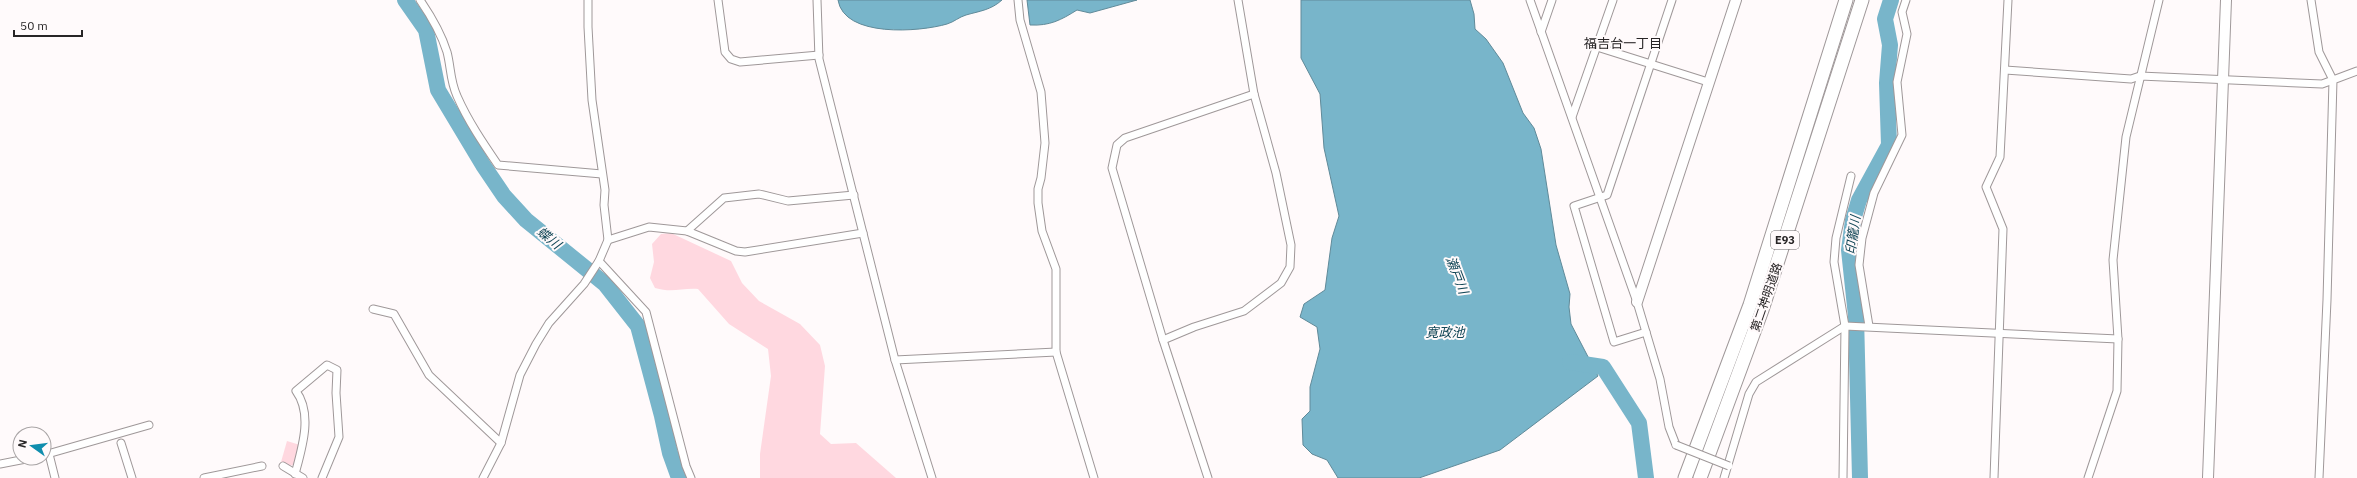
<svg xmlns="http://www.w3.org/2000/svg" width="2357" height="478" font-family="'IBM Plex Sans','Noto Sans JP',sans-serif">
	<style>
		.green { fill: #ffd8e0 }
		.water { fill: #78b5ca; stroke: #608a99 }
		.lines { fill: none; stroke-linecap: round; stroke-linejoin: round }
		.river { stroke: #78b5ca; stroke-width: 16 }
		.street-casing { stroke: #9f9899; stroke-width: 9 }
		.secondary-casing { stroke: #9f9899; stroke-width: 12 }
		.highway-casing { stroke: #9f9899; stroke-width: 15 }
		.street { stroke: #fff; stroke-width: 7 }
		.secondary { stroke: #fff; stroke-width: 10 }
		.highway { stroke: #fff; stroke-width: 13 }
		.street-bridge-casing { stroke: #9f9899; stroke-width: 9; stroke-linecap: butt }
		.street-bridge { stroke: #fff; stroke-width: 7 }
		.labels { text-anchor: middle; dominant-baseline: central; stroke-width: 4; stroke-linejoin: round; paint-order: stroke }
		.shield { fill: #fffafb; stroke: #686566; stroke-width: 1 }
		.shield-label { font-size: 11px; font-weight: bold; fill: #282526 }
		.street-label { font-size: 12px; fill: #282526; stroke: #fffafb }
		.neighbourhood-label { font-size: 13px; fill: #282526; stroke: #fffafb }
		.water-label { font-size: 13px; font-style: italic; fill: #104555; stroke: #fffafb }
	</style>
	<rect width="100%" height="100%" fill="#fffafb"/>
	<g class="green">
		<path d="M 671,233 L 731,261 L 742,283 L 759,301 L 800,324 L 820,345 L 825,366 L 820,434 L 831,444 L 856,443 L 896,478 L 760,478 L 760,454 L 771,376 L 768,349 L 729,324 L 698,289 C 681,288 672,293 655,288 L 650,278 L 654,262 L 652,244 L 661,234 Z"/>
		<polygon points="287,441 300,445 295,464 290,466 281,462"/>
	</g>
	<g class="water">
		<path d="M 838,0 L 1002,0 C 991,10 980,11 966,15 C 959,17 954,22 947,24 C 920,32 844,38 838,0 Z"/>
		<path d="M 1027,0 L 1137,0 L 1090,13 L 1077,10 C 1061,20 1050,26 1030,25 Z"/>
		<polygon points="1301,0 1470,0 1474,14 1475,29 1486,39 1503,63 1523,113 1534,128 1541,149 1556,245 1570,294 1569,307 1571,324 1598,376 1500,450 1419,478 1338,478 1327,460 1312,454 1303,445 1302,419 1310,411 1310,387 1320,349 1317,327 1300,317 1304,304 1325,290 1332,238 1339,216 1324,148 1320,94 1301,58"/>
	</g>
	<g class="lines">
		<g class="river">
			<polyline points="405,0 426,30 438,90 483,165 504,196 526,220 605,284 638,326 662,416 670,453 679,478"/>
			<polyline points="1570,362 1603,367 1639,423 1646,478"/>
			<polyline points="1860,478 1856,316 1849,250 1853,220 1859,200 1889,145 1887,83 1890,45 1885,19 1891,0"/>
		</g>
		<defs>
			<g id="street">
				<path d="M 420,0 C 431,16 441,33 447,52 C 451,67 450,81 457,96 C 468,121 483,143 498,165 L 602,174"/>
				<polyline points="718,0 725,52 731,59 740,62 819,55"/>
				<polyline points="817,0 819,59 895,360 932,478"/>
				<polyline points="1018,0 1020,20 1041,92 1045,143 1041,178 1038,189 1038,203 1042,231 1056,269 1056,352 1094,478"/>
				<polyline points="1530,0 1637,302 1660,379 1669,427 1676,445"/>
				<polyline points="1541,32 1552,0"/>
				<polyline points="1597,47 1708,82"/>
				<polyline points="2005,70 2131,79 2140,76 2322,84 2333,80 2319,52 2311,0"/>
				<polyline points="1572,117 1613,0"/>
				<polyline points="687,231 724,198 759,194 788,201 854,195"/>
				<polyline points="608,240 649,227 687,231 736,251 745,252 863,233"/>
				<polyline points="599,261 646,312 686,466 691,478"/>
				<polyline points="373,309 394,314 429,375 501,443"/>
				<polyline points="1869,326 1859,265 1862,238 1874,193 1902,135 1897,82 1907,34 1902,12 1906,0"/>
				<polyline points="1646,332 1614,342 1574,206 1607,195 1672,0"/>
				<polyline points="1163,340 1194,327 1244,311 1281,283 1290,267 1291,245 1276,173 1254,94 1238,0"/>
				<polyline points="895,360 1056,352"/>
				<polyline points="121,443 132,478"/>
				<polyline points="49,454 55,478"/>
				<polyline points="44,455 149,425"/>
				<polyline points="0,464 31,458"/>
				<polyline points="283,466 303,478"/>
				<path d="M 295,474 C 302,448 313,414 296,391 L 327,365 L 337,370 L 336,393 L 339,437 L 322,478"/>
				<polyline points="204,478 262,466"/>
				<polyline points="483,478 501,443 520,375 536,344 549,323 584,284 599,261 608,240 604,205 605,190 592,100 588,27 588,0"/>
				<polyline points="1208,478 1163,340 1112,168 1117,145 1125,138 1254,94"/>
				<polyline points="1724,478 1749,394 1756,382 1845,326 2118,339"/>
				<polyline points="1843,478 1845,326 1834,262 1836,238 1851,176"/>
				<polyline points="1994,478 2003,229 1986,187 2000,157 2008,0"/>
				<polyline points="2088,478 2117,391 2118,339 2113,260 2126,137 2159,0"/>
				<polyline points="2319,478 2327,300 2333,80 2357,71"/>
			</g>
			<g id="secondary">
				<polyline points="1637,302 1736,0"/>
				<polyline points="2208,478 2226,0"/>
			</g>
			<g id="highway">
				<polyline points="1685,478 1750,305 1846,0"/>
				<polyline points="1700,478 1762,310 1862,0"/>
			</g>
		</defs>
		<use href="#street" class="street-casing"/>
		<use href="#secondary" class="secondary-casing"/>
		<use href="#highway" class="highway-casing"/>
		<use href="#street" class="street"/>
		<use href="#secondary" class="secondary"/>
		<use href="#highway" class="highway"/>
		<defs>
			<polyline id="street-bridge" points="1676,445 1729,466"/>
		</defs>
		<use href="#street-bridge" class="street-bridge-casing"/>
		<use href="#street-bridge" class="street-bridge"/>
	</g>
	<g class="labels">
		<rect class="shield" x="1771" y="231" width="28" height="18" rx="3"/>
		<g class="shield-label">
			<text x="1785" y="240">E93</text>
		</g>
		<g class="street-label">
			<text transform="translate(1766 297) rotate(-71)">第二神明道路</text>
		</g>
		<g class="neighbourhood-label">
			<text x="1623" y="43">福吉台一丁目</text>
		</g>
		<g class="water-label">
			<text transform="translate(1853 235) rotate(-82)">印籠川</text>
			<text transform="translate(549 238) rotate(39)">蝶川</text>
			<text transform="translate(1457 275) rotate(69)">瀬戸川</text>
			<text x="1445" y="332">寛政池</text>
		</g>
	</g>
	<g transform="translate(32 446) rotate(284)"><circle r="19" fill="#fffafb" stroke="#a9a5a6"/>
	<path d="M0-3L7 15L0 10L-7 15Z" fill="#108eae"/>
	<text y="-6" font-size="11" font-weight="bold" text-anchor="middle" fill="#282526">N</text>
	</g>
	<path d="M14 30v6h68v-6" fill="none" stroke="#282526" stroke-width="2"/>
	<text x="20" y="30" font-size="12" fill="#282526" stroke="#fffafb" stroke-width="3" paint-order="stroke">50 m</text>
</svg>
